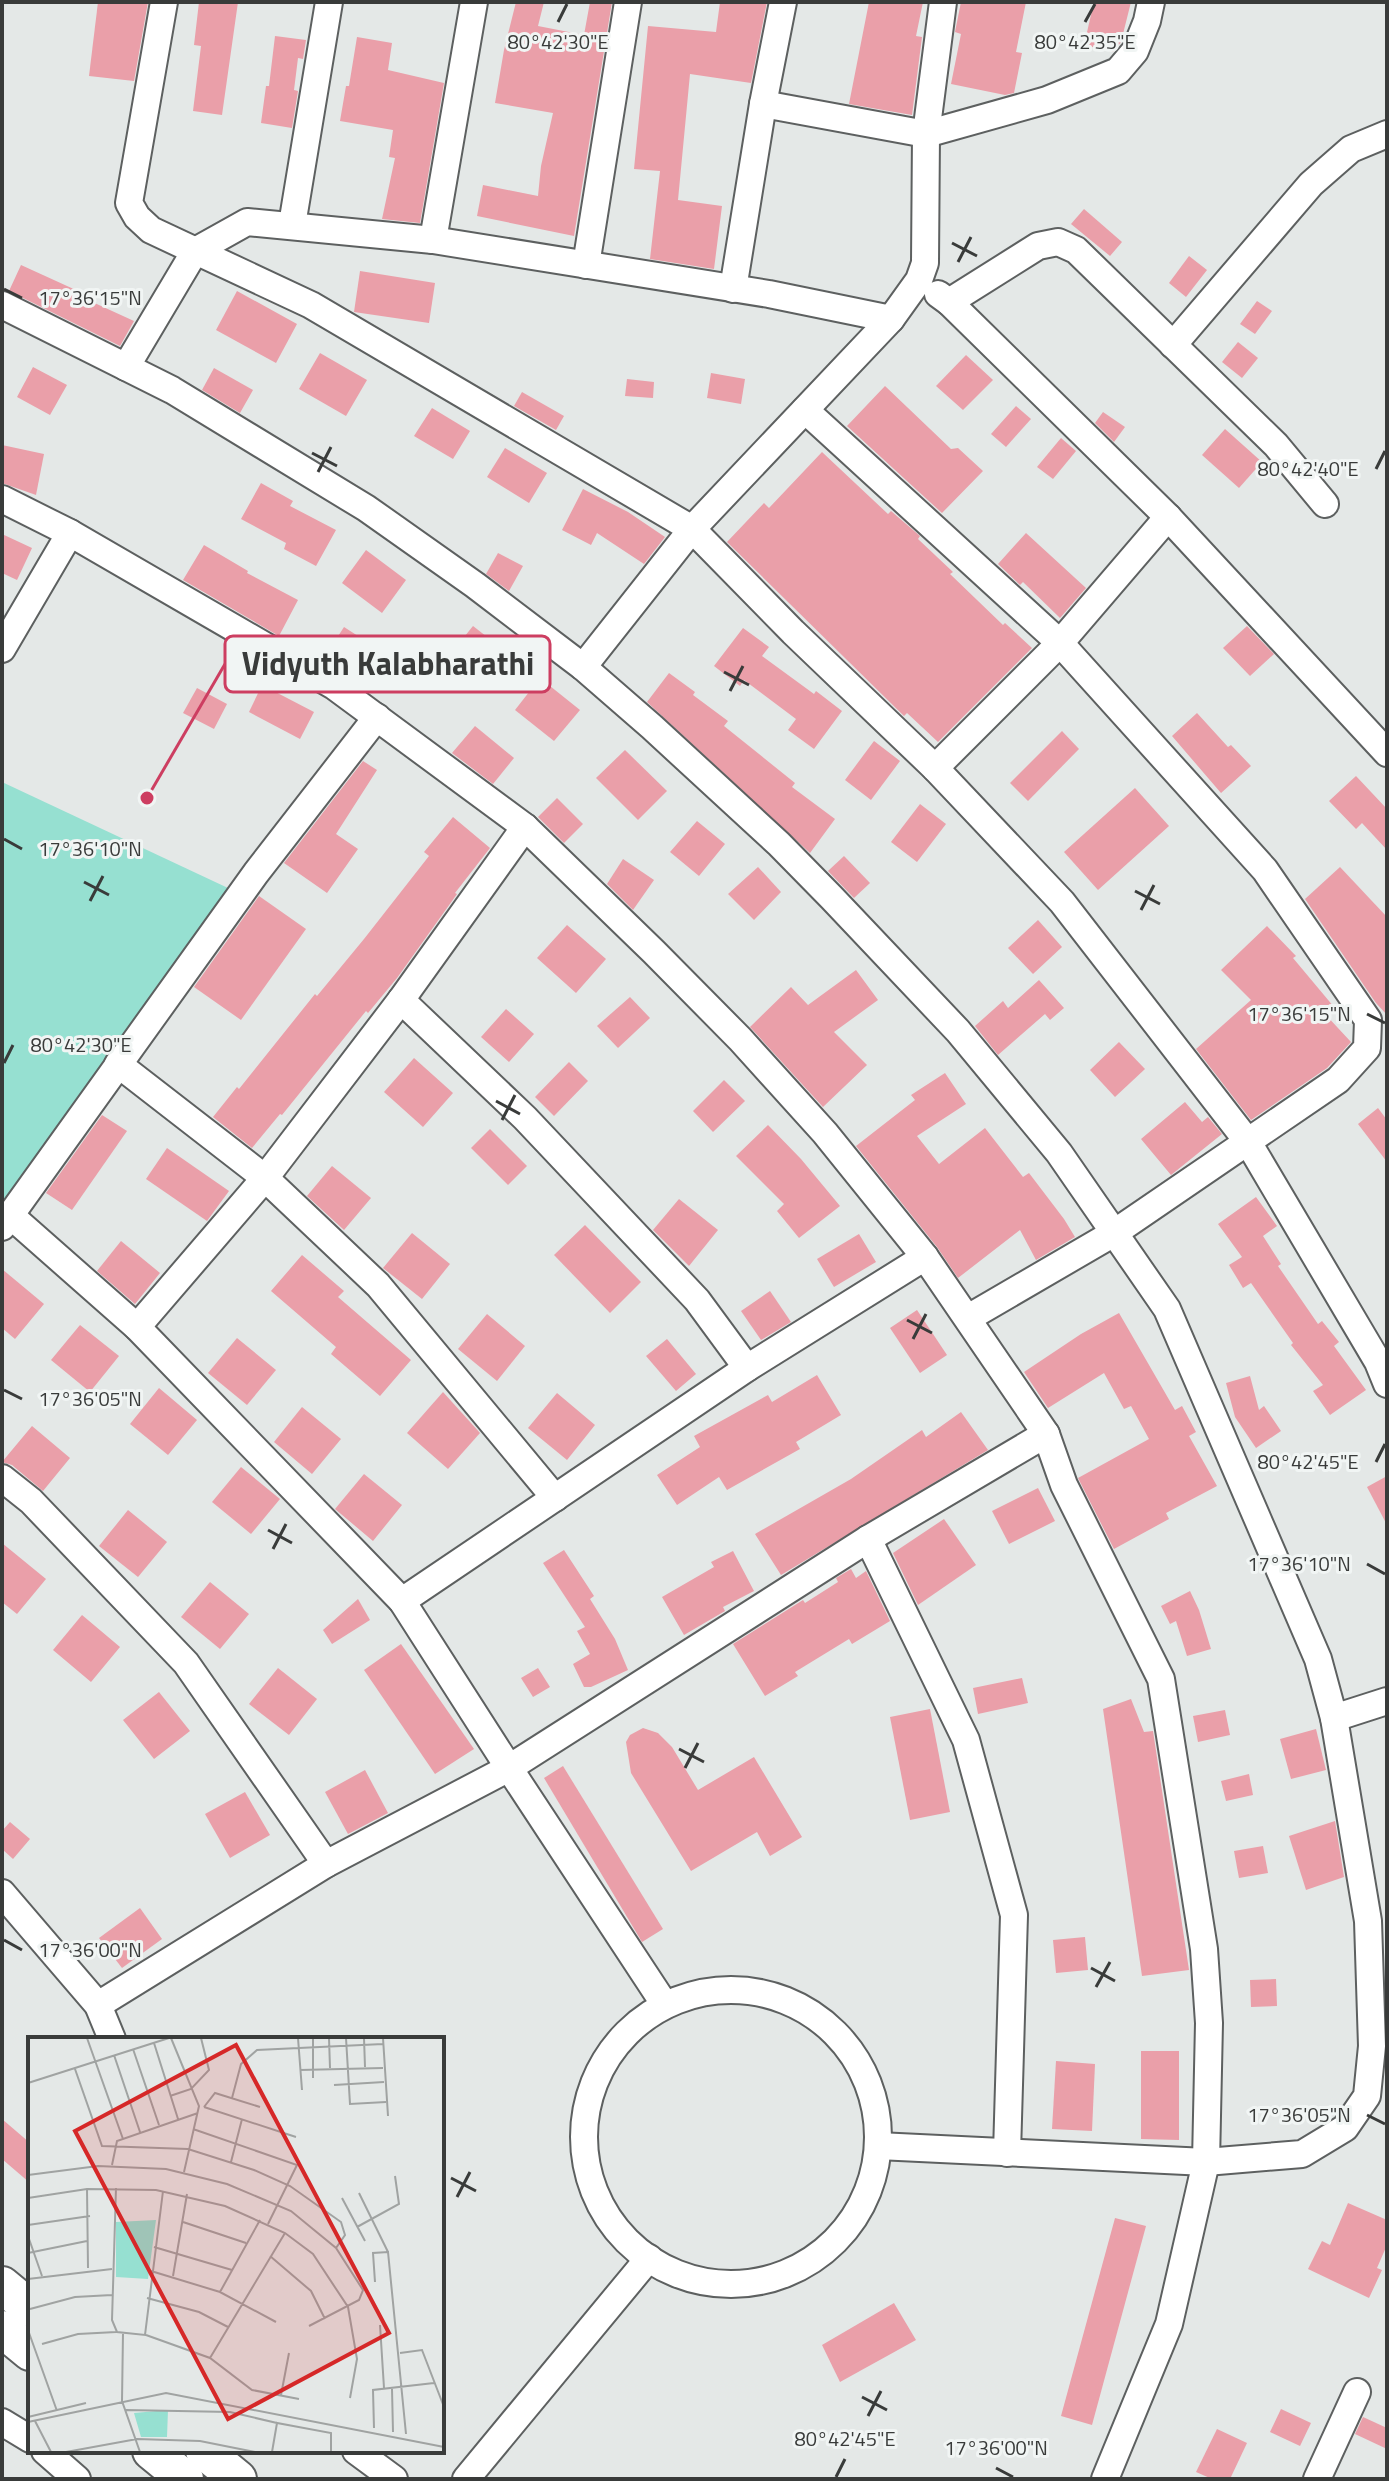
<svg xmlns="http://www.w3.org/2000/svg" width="1389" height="2481" font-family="'Titillium Web',sans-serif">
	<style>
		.green { fill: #96e0d1 }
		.building { fill: #ea9fa9 }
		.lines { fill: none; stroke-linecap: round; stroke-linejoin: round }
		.minor-casing { stroke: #5d6060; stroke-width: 30 }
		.highway-casing { stroke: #5d6060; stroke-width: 40 }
		.minor { stroke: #fff; stroke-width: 26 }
		.highway { stroke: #fff; stroke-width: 36 }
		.ticks { fill: none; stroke: #393b3a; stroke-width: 3 }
		.inset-road { fill: none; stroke: #a0a3a2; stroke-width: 2 }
		.view { fill: #d62828; fill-opacity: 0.15; stroke: #d62828; stroke-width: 4 }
		.inset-edge { fill: none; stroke: #393b3a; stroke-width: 4 }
		.ticks-label { font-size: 20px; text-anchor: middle; fill: #393b3a; stroke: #f1f5f4; stroke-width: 6; stroke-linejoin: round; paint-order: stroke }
		.leader { fill: none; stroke: #cd3e61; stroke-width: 3 }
		.callout-dot { fill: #cd3e61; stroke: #f1f5f4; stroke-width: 3 }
		.callout { fill: #f1f5f4; stroke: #cd3e61; stroke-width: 3 }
		.callout-label { font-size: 32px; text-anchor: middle; font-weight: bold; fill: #393b3a }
	</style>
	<rect width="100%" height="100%" fill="#e4e8e7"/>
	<polygon class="green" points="2,782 228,888 2,1205"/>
	<g class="building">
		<polygon points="98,2 148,2 134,81 89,76"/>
		<polygon points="199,2 238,2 222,115 193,111 201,46 194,45"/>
		<polygon points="516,2 544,2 538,26 584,35 590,2 612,2 574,236 477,216 483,185 538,196 541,166 553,113 495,103 504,50"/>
		<polygon points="720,2 767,2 751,83 690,74 678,200 722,206 714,269 650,259 660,171 634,169 648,26 716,32"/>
		<polygon points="869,2 923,2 916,36 922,37 912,115 849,104"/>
		<polygon points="961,2 1026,2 1016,52 1022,53 1014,93 1005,95 951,84 961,34 955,32"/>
		<polygon points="1094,2 1131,2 1121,42 1113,52 1084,45"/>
		<polygon points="275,36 306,40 303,59 298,58 294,90 298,91 292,128 261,123 266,86 269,86"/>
		<polygon points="357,37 392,43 388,70 444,83 420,223 382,219 395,158 389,157 393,130 340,121 346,86 349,86"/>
		<polygon points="1084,209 1122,242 1110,256 1071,224"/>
		<polygon points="1189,256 1207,270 1186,297 1169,283"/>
		<polygon points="21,265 89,296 88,300 134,321 120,346 9,291"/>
		<polygon points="360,271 435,283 429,323 354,312"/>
		<polygon points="237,291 297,324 276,363 216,330"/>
		<polygon points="1257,301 1272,311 1255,334 1240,324"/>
		<polygon points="1238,342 1258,358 1242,378 1222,362"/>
		<polygon points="320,353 367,380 346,416 299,389"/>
		<polygon points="966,355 993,380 963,410 936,386"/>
		<polygon points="33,367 67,385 50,415 17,397"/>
		<polygon points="214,368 253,390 240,413 202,390"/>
		<polygon points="711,373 745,379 741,404 707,398"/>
		<polygon points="627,379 654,382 653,398 625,396"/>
		<polygon points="885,386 951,449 958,448 983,471 942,513 847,426"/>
		<polygon points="522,392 564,416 556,430 514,406"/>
		<polygon points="1016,406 1031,419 1006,447 991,434"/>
		<polygon points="432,408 470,431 453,459 414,436"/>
		<polygon points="1103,412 1125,427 1114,442 1095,423"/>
		<polygon points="1225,429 1262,462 1239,488 1202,455"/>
		<polygon points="1061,438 1076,451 1053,479 1037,467"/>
		<polygon points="2,445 44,454 36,495 2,483"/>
		<polygon points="505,448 547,473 529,503 487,477"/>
		<polygon points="822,452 888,514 891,511 920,536 918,539 953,572 950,574 1003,625 1005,623 1032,648 938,742 907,713 904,716 727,542 764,503 769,508"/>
		<polygon points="261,483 293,501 290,506 336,530 316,566 284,549 286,543 241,519"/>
		<polygon points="583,489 628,512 665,537 644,564 597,533 591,545 562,530"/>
		<polygon points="1026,533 1086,588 1060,618 1023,582 1020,585 998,564"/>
		<polygon points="2,534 32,548 17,580 2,573"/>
		<polygon points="204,545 248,571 247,573 298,600 279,636 183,580"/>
		<polygon points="366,550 406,580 382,613 342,583"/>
		<polygon points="498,553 523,566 509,591 486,574"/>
		<polygon points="473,626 513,657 488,689 448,657"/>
		<polygon points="1247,626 1274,654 1250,676 1223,648"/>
		<polygon points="344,627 375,647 353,680 322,661"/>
		<polygon points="743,628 769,647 762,656 814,694 816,691 842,711 814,749 788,730 796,719 744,680 740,686 714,666"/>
		<polygon points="669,673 695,692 693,695 728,721 724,726 795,783 792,787 835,819 810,853 647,702"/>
		<polygon points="540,678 580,710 554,741 515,710"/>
		<polygon points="262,685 314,712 300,739 249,712"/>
		<polygon points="197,688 227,704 214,729 183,713"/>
		<polygon points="1197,713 1228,747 1231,745 1251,766 1221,793 1172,736"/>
		<polygon points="475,726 514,758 493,784 452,753"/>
		<polygon points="1062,731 1079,749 1028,801 1010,783"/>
		<polygon points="874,741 900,761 871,800 845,780"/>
		<polygon points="625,750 667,791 638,820 596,778"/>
		<polygon points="363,761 377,770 336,834 358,849 327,893 284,863"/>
		<polygon points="1356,776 1387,809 1387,850 1362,823 1356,829 1329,801"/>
		<polygon points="1135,788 1169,826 1098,890 1064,852"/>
		<polygon points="557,798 583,824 564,843 538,817"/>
		<polygon points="920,804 946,824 917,862 891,842"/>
		<polygon points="453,817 490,848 455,893 457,894 397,978 368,1013 366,1011 282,1115 280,1114 252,1148 213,1117 237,1087 239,1089 315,994 317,996 364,939 429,856 424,852"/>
		<polygon points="697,821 725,844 699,876 670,852"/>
		<polygon points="844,856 870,883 854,898 828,871"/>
		<polygon points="623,859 654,880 633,910 607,884"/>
		<polygon points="758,867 781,892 754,920 728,894"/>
		<polygon points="1340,867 1387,917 1387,1015 1376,1003 1305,899"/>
		<polygon points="259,896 306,929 241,1020 194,987"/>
		<polygon points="1038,920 1062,947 1033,974 1008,948"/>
		<polygon points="567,925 606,959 576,993 537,958"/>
		<polygon points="1267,926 1296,956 1293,958 1334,1007 1325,1014 1351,1042 1327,1068 1251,1120 1196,1049 1251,1000 1221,970"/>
		<polygon points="856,970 878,1000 834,1032 867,1065 823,1107 750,1027 791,987 808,1005"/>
		<polygon points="1039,980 1064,1008 1050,1020 1045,1014 998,1055 975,1026 1003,1001 1008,1008"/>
		<polygon points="630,997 650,1018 618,1048 597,1026"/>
		<polygon points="506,1009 534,1034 509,1062 481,1037"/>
		<polygon points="1119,1042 1145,1069 1115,1097 1090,1070"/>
		<polygon points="414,1058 453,1093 423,1127 384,1092"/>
		<polygon points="569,1062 588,1081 554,1116 535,1097"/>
		<polygon points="945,1073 966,1104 917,1136 939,1164 985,1128 1023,1177 1029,1173 1064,1219 1075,1237 1036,1260 1020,1230 958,1278 937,1247 856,1146 915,1100 911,1095"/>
		<polygon points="724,1080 745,1101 713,1132 693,1111"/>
		<polygon points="1185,1102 1202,1122 1208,1117 1222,1134 1171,1175 1141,1139"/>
		<polygon points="1378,1108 1387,1120 1387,1162 1358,1124"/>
		<polygon points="102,1115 127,1131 72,1210 46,1193"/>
		<polygon points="768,1125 801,1159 840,1206 799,1238 777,1211 784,1204 736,1156"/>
		<polygon points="490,1129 527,1166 508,1185 471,1148"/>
		<polygon points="167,1148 229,1191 207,1221 146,1179"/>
		<polygon points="332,1166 371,1198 344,1230 307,1196"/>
		<polygon points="1256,1197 1277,1226 1263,1236 1281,1264 1278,1266 1318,1324 1322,1321 1339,1342 1334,1346 1366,1390 1330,1415 1313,1391 1323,1385 1291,1345 1293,1343 1251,1283 1243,1288 1229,1265 1242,1257 1218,1224"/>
		<polygon points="679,1199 718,1230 689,1266 653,1230"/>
		<polygon points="585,1225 641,1282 610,1313 554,1255"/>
		<polygon points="412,1233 450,1264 422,1299 383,1268"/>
		<polygon points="859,1234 876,1262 834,1287 817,1259"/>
		<polygon points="121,1241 160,1273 135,1304 97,1271"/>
		<polygon points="302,1255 344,1291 338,1297 411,1360 380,1396 331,1354 336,1347 271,1291"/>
		<polygon points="2,1269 44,1304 15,1339 2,1328"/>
		<polygon points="770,1291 791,1322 761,1340 741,1311"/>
		<polygon points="917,1310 947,1355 920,1373 890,1328"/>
		<polygon points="1119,1313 1175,1410 1182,1406 1196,1432 1189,1436 1217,1486 1166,1513 1169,1519 1114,1549 1078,1478 1149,1439 1131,1406 1124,1409 1104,1373 1048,1408 1024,1372 1081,1334"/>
		<polygon points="487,1314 525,1346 497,1381 458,1349"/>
		<polygon points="80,1325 119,1356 90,1392 51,1360"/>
		<polygon points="237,1338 276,1370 247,1405 208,1373"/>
		<polygon points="667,1339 696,1374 676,1391 646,1356"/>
		<polygon points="817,1375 841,1415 796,1442 800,1449 727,1490 719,1477 677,1505 657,1475 700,1447 694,1436 768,1395 772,1402"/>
		<polygon points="1250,1376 1259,1410 1264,1406 1281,1431 1256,1448 1235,1417 1226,1383"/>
		<polygon points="159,1388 197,1420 168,1455 130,1424"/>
		<polygon points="443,1392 480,1433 448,1469 407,1433"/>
		<polygon points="557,1393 595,1425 567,1460 528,1428"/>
		<polygon points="302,1407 341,1439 312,1474 274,1442"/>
		<polygon points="961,1412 988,1450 781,1575 755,1534 851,1479 922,1430 926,1437"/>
		<polygon points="32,1426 70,1458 43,1491 12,1465 2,1462"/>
		<polygon points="241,1467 280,1499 251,1534 212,1502"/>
		<polygon points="364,1474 402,1505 373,1541 335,1509"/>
		<polygon points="1387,1476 1387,1525 1367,1487"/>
		<polygon points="1038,1488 1055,1521 1009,1544 992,1511"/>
		<polygon points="128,1510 167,1542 138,1577 99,1546"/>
		<polygon points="944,1519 976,1565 918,1605 893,1553"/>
		<polygon points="2,1543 46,1579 17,1614 2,1602"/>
		<polygon points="564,1550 594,1596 590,1599 615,1639 628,1670 591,1687 584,1687 573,1664 590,1654 577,1631 585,1627 543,1563"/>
		<polygon points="733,1551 754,1591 723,1607 725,1611 684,1635 662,1597 714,1567 711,1562"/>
		<polygon points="851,1569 856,1578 866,1571 890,1621 852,1644 849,1639 795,1672 798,1676 765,1696 733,1644 803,1600 805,1603 838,1582 836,1578"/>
		<polygon points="210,1582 249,1614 220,1649 181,1617"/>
		<polygon points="1190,1591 1199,1610 1211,1649 1187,1656 1176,1621 1170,1624 1161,1606"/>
		<polygon points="358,1599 370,1620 332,1644 323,1630"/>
		<polygon points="82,1615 120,1647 91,1682 53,1650"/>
		<polygon points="401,1644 474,1749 435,1774 364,1670"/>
		<polygon points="278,1668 317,1699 289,1735 249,1704"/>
		<polygon points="538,1668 550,1687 533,1697 521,1678"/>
		<polygon points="1022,1678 1028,1703 978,1714 973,1688"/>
		<polygon points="159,1692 190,1731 154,1759 123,1720"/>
		<polygon points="1131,1699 1144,1732 1153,1731 1189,1970 1142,1976 1103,1709"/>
		<polygon points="930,1709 950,1812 910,1820 890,1717"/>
		<polygon points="1225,1710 1230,1735 1198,1742 1193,1716"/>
		<polygon points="643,1728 658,1733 672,1747 698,1790 754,1757 802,1837 770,1856 757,1832 691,1871 631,1773 626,1742 630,1735"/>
		<polygon points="1316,1729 1326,1770 1291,1779 1280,1739"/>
		<polygon points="563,1766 663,1929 642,1942 544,1778"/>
		<polygon points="365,1770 388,1813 348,1834 325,1792"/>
		<polygon points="1249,1774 1253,1795 1226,1801 1221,1781"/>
		<polygon points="245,1792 270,1835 230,1858 205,1814"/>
		<polygon points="1335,1821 1344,1877 1306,1890 1289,1836"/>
		<polygon points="10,1822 30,1839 13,1859 2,1849 2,1831"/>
		<polygon points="1263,1846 1268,1873 1239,1878 1234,1851"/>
		<polygon points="140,1908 162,1939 122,1968 99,1938"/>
		<polygon points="1085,1937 1088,1970 1056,1973 1053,1940"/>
		<polygon points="1276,1979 1277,2006 1251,2007 1250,1980"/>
		<polygon points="1141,2051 1179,2051 1179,2140 1141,2139"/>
		<polygon points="1056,2061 1095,2064 1092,2131 1052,2129"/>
		<polygon points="2,2119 30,2143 30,2183 2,2159"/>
		<polygon points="1348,2203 1387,2220 1387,2245 1377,2268 1382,2270 1369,2298 1308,2269 1322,2241 1330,2245"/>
		<polygon points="1115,2218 1146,2226 1092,2425 1061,2416"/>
		<polygon points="894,2303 916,2340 840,2382 822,2345"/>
		<polygon points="1281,2409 1311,2423 1300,2446 1270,2432"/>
		<polygon points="1363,2417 1387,2428 1387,2449 1355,2434"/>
		<polygon points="1217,2429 1247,2443 1230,2479 1212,2479 1196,2472"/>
	</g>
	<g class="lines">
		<defs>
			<g id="minor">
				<polyline points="164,2 129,203 137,217 151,230 311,305 692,529 793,632 935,768 1062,902 1248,1142 1378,1362 1387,1384"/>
				<polyline points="763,104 926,134 1047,100 1118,71 1135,51 1147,21 1151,2"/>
				<polyline points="292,225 329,2"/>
				<polyline points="433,240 474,2"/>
				<polyline points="586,265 628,2"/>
				<polyline points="733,289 763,104 783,2"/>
				<polyline points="938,294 949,302 1038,246 1058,242 1076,250 1276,445 1325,504"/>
				<polyline points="949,302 1168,517 1387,753"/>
				<polyline points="2,305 172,390 366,508 475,585 583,667 652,727 779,844 832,898 958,1031 1059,1153 1167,1309 1318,1659 1334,1718 1368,1921 1372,2046 1367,2096 1345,2128 1302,2154 1206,2162 878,2146"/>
				<polyline points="1173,345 1311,184 1351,149 1387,134"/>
				<polyline points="126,367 195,251 247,222 433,240 769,294 891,319"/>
				<polyline points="805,410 1060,643 1265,870 1368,1020 1367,1048 1338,1080 1114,1233 968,1318"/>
				<polyline points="2,499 70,533 334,686 525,827 654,952 740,1039 825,1133 925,1257 1046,1434 1064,1485 1161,1679 1204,1949 1209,2023 1206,2162 1169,2324 1105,2479"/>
				<polyline points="2,649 70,533"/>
				<polyline points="583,667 692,529 891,319 919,280 925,263 926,134 943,2"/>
				<polyline points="935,768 1060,643 1168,517"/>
				<polyline points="401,1000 525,1118 697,1300 747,1368"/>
				<polyline points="118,1064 265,1178 378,1285 555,1498"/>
				<polyline points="10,1215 137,1327 402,1601 509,1768 665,2005"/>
				<polyline points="2,1227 256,873 377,717"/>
				<polyline points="137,1327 265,1178 401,1000 525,827"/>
				<polyline points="2,1478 31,1501 186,1663 326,1864"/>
				<polyline points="868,1539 966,1740 1014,1915 1007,2153"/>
				<polyline points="402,1601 747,1368 925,1257"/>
				<polyline points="1334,1718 1387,1701"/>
				<polyline points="2,1893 98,2005 112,2039"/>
				<circle cx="731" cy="2137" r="147"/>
				<polyline points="98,2005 326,1864 509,1768 868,1539 1046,1434"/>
				<polyline points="2,2422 30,2439"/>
				<polyline points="45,2451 77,2479"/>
				<polyline points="356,2451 394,2479"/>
				<polyline points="466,2479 649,2258"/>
				<polyline points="1317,2479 1357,2392"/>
			</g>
			<g id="highway">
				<polyline points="2,2285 30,2308"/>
				<polyline points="2,2329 30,2352"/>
				<polyline points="151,2451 185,2479"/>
				<polyline points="204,2451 238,2479"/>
			</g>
		</defs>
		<use href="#minor" class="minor-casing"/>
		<use href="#highway" class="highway-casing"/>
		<use href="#minor" class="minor"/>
		<use href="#highway" class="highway"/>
	</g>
	<path class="ticks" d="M 558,22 L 567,4M 1085,22 L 1095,4M 952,243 L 977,256M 958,262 L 971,237M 4,289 L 22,298M 312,453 L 337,466M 1376,469 L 1385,451M 318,472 L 331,447M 724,672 L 749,685M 730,691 L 743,666M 4,839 L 22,849M 84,882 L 109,895M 1135,891 L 1160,904M 90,901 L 103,876M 1141,910 L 1154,885M 1367,1014 L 1385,1023M 4,1063 L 13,1045M 496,1101 L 520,1114M 502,1120 L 515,1095M 907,1320 L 932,1333M 913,1339 L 926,1314M 4,1390 L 22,1399M 1376,1462 L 1385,1444M 268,1530 L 292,1543M 273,1549 L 286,1524M 1367,1564 L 1385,1574M 679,1749 L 704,1762M 685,1768 L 698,1743M 4,1940 L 22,1950M 1091,1968 L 1115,1981M 1096,1987 L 1110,1962M 1367,2115 L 1385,2124M 451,2178 L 476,2191M 457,2197 L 470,2172M 862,2397 L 887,2410M 868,2416 L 881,2391M 996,2468 L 1013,2477M 836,2477 L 845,2459"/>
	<g transform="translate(28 2037)">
		<rect width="416" height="416" fill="#e4e8e7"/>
		<path d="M 128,183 L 120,242 L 88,240 L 88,185 ZM 140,373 L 139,400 L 113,400 L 106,376 Z" fill="#96e0d1"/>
		<path class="inset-road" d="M 59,1 L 95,102M 143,1 L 171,69 L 156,135M 270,1 L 274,53M 301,1 L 302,31M 318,1 L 322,67 L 358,65M 336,1 L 337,30M 355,1 L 360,79M 126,6 L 150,82M 105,12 L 131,88M 86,18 L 112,95M 47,32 L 74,109 L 160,112 L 226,133 L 262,149 L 313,185 L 317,198 L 308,211M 272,33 L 355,31M 285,41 L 285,1M 0,46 L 141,1M 306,48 L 356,45M 142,59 L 163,52 L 181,33 L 173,1M 204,61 L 213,27 L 229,13 L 355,7M 176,70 L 268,100M 176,70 L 187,56 L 232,70M 165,92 L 269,128 L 240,187M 203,125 L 214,82M 84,128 L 89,104 L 170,76M 0,138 L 70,129 L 138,132 L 199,147 L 263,174 L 308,211 L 335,253 L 331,263 L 281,289M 88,151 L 84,283 L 89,295 L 117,298 L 135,154M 59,152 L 60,231M 331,156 L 360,215M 0,161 L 59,152 L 128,153 L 197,169 L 257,196 L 285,217 L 320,270 L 329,322 L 322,361M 314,161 L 337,204M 155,185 L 218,206M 0,188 L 62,179M 329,190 L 371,167 L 367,139M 0,199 L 14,239M 126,210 L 204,233M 0,216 L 59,204M 242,219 L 283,254 L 297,282M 123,234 L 192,255 L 248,285M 145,239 L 159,157M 0,242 L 84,232M 347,245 L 345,216 L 360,215 L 378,397M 192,255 L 232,183M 119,261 L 171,275 L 200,290M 2,272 L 47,260 L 84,258M 352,288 L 356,351M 0,293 L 29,374M 95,296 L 94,364 L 112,415M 118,298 L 182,321 L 224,353 L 271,362M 14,307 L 50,297 L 88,295M 372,316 L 394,313 L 416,370M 182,321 L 257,196M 364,352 L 365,395M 253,358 L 261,316M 98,373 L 202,375 L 249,386M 0,380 L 58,366M 7,384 L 23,415M 0,385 L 138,356 L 416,410M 346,391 L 345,353 L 406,346M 38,415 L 109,402 L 172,404 L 227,415M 244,415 L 249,386 L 303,396 L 303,415"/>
		<path class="view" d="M 208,8 L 361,296 L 200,382 L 47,94 Z"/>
		<rect width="416" height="416" class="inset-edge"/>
	</g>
	<g class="ticks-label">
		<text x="558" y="49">80°42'30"E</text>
		<text x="1085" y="49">80°42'35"E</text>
		<text x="90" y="305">17°36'15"N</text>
		<text x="1308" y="476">80°42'40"E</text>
		<text x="90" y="856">17°36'10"N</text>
		<text x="1299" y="1021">17°36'15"N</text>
		<text x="81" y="1052">80°42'30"E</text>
		<text x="90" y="1406">17°36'05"N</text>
		<text x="1308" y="1469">80°42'45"E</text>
		<text x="1299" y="1571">17°36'10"N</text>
		<text x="90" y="1957">17°36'00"N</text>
		<text x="1299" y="2122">17°36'05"N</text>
		<text x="845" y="2446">80°42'45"E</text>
		<text x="996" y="2455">17°36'00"N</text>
	</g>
	<path class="leader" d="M147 798L225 664"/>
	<circle class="callout-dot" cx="147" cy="798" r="8"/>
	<rect class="callout" x="225" y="636" width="325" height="56" rx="8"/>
	<g class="callout-label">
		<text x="388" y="675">Vidyuth Kalabharathi</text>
	</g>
	<rect width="1389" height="2481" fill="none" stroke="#393b3a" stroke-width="8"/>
</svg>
